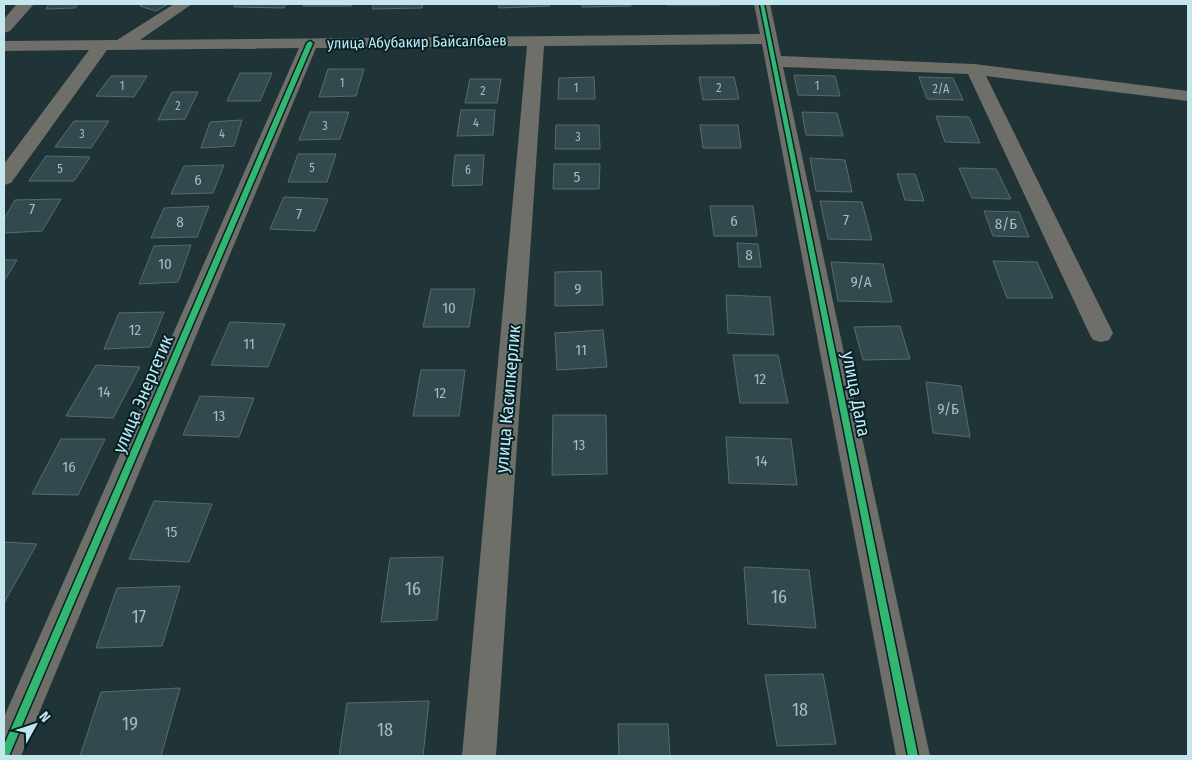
<svg xmlns="http://www.w3.org/2000/svg" width="1192" height="760" font-family="'Fira Sans Condensed',sans-serif">
	<style>
		.building { fill: #32494e; stroke: #556c71 }
		.lines { fill: none; stroke-linecap: round; stroke-linejoin: round }
		.minor { fill: #6e6f68; fill-rule: evenodd }
		.cycleway-casing { stroke: #032127; stroke-width: 3 }
		.cycleway { fill: #33b770; fill-rule: evenodd }
		.labels { text-anchor: middle; dominant-baseline: central; stroke-width: 4; stroke-linejoin: round; paint-order: stroke }
		.far-number-label { font-size: 12px; fill: #a0bfc5 }
		.far-street-label { font-size: 15px; fill: #c4e6ed; stroke: #032127 }
		.number-label { font-size: 15px; fill: #a0bfc5 }
		.street-label { font-size: 18px; fill: #c4e6ed; stroke: #032127 }
		.near-number-label { font-size: 18px; fill: #a0bfc5 }
	</style>
	<rect width="100%" height="100%" fill="#203438"/>
	<g class="building">
		<polygon points="49,4 78,4 75,8 46,9"/>
		<polygon points="143,4 168,4 156,11 140,6"/>
		<polygon points="235,4 286,4 284,8 234,7"/>
		<polygon points="304,4 353,4 351,6 303,6"/>
		<polygon points="374,4 423,4 422,8 372,9"/>
		<polygon points="499,4 549,4 550,6 499,8"/>
		<polygon points="582,4 630,4 631,6 582,7"/>
		<polygon points="665,4 720,4 720,5 666,5"/>
		<polygon points="328,69 364,69 356,96 319,97"/>
		<polygon points="240,73 272,73 260,101 227,101"/>
		<polygon points="794,75 835,76 840,96 798,95"/>
		<polygon points="111,76 147,76 134,97 96,96"/>
		<polygon points="594,77 595,99 558,99 559,78"/>
		<polygon points="699,77 734,77 739,99 703,100"/>
		<polygon points="919,77 953,78 963,100 927,99"/>
		<polygon points="470,79 501,79 497,103 465,103"/>
		<polygon points="172,92 198,92 185,119 158,120"/>
		<polygon points="461,110 495,110 493,135 457,136"/>
		<polygon points="310,112 349,112 340,139 299,140"/>
		<polygon points="802,112 837,113 843,136 806,135"/>
		<polygon points="936,116 969,117 980,143 945,142"/>
		<polygon points="242,120 234,146 201,148 210,122"/>
		<polygon points="74,121 109,121 91,148 55,147"/>
		<polygon points="556,125 599,125 600,149 555,149"/>
		<polygon points="700,125 738,125 741,148 703,148"/>
		<polygon points="298,154 336,154 327,182 288,182"/>
		<polygon points="455,155 484,155 482,185 452,186"/>
		<polygon points="46,156 90,157 74,181 29,181"/>
		<polygon points="810,158 845,160 852,192 816,191"/>
		<polygon points="554,164 600,164 599,189 553,189"/>
		<polygon points="224,165 213,193 171,194 184,166"/>
		<polygon points="959,168 996,169 1011,199 972,198"/>
		<polygon points="897,174 915,174 924,201 905,200"/>
		<polygon points="284,197 328,199 315,231 270,229"/>
		<polygon points="61,199 42,231 4,233 4,219 15,200"/>
		<polygon points="820,201 862,202 872,240 828,239"/>
		<polygon points="209,206 197,237 151,238 164,208"/>
		<polygon points="710,206 753,206 757,236 714,236"/>
		<polygon points="984,211 1019,212 1029,237 993,236"/>
		<polygon points="737,243 758,244 761,267 739,267"/>
		<polygon points="191,245 178,282 139,284 154,246"/>
		<polygon points="4,260 17,260 4,281"/>
		<polygon points="993,261 1037,262 1053,298 1007,298"/>
		<polygon points="831,262 883,264 892,302 838,301"/>
		<polygon points="601,271 603,305 555,306 555,272"/>
		<polygon points="431,289 475,289 469,327 423,327"/>
		<polygon points="726,295 770,297 774,335 728,333"/>
		<polygon points="164,312 150,347 104,349 119,313"/>
		<polygon points="230,322 285,324 268,367 211,365"/>
		<polygon points="900,326 910,359 863,360 854,327"/>
		<polygon points="603,330 607,367 557,370 555,333"/>
		<polygon points="733,355 778,355 788,403 740,403"/>
		<polygon points="96,365 140,367 113,418 66,416"/>
		<polygon points="421,370 465,370 459,416 413,416"/>
		<polygon points="926,382 961,386 970,437 933,433"/>
		<polygon points="200,396 254,398 239,437 183,435"/>
		<polygon points="553,415 606,415 607,474 552,475"/>
		<polygon points="726,437 791,439 797,485 729,483"/>
		<polygon points="61,439 105,439 78,495 32,494"/>
		<polygon points="154,501 212,504 189,562 129,559"/>
		<polygon points="4,542 37,544 4,603"/>
		<polygon points="443,557 437,620 381,622 390,558"/>
		<polygon points="744,567 809,570 816,628 748,624"/>
		<polygon points="180,586 162,646 96,648 117,588"/>
		<polygon points="823,674 836,744 777,746 765,675"/>
		<polygon points="180,688 161,756 80,756 101,692"/>
		<polygon points="429,701 423,756 339,756 347,703"/>
		<polygon points="618,724 668,724 670,756 619,756"/>
	</g>
	<g class="lines">
		<g class="minor">
			<polygon points="17,4 34,4 10,31 4,33 4,19"/>
			<polygon points="174,4 192,4 140,40 760,34 754,4 770,4 781,56 974,64 1188,91 1188,101 986,76 1113,333 1109,340 1101,342 1093,340 1089,333 968,74 783,67 930,756 896,756 762,44 544,46 496,756 462,756 527,46 316,48 21,756 4,756 4,717 299,48 107,50 11,183 4,185 4,164 89,50 4,51 4,41 117,40"/>
		</g>
		<defs>
			<g id="cycleway">
				<polygon points="760,4 764,4 918,756 908,756"/>
				<polygon points="310,41 313,43 9,756 4,756 4,745 307,43"/>
			</g>
		</defs>
		<use href="#cycleway" class="cycleway-casing"/>
		<use href="#cycleway" class="cycleway"/>
	</g>
	<g class="labels">
		<g class="far-number-label">
			<text x="342" y="83">1</text>
			<text x="122" y="86">1</text>
			<text x="817" y="86">1</text>
			<text x="576" y="88">1</text>
			<text x="719" y="88">2</text>
			<text x="941" y="89">2/А</text>
			<text x="483" y="91">2</text>
			<text x="178" y="106">2</text>
			<text x="476" y="123">4</text>
			<text x="325" y="126">3</text>
			<text x="82" y="134">3</text>
			<text x="222" y="134">4</text>
			<text x="578" y="137">3</text>
			<text x="312" y="168">5</text>
			<text x="60" y="169">5</text>
			<text x="468" y="170">6</text>
		</g>
		<g class="far-street-label">
			<text transform="translate(417 42) rotate(-1)">улица Абубакир Байсалбаев</text>
		</g>
		<g class="number-label">
			<text x="577" y="177">5</text>
			<text x="198" y="180">6</text>
			<text x="32" y="209">7</text>
			<text x="299" y="214">7</text>
			<text x="846" y="220">7</text>
			<text x="734" y="221">6</text>
			<text x="180" y="222">8</text>
			<text x="1006" y="224">8/Б</text>
			<text x="749" y="255">8</text>
			<text x="165" y="264">10</text>
			<text x="861" y="282">9/А</text>
			<text x="578" y="289">9</text>
			<text x="449" y="308">10</text>
			<text x="135" y="330">12</text>
			<text x="249" y="344">11</text>
			<text x="581" y="350">11</text>
			<text x="760" y="379">12</text>
			<text x="104" y="392">14</text>
			<text x="440" y="393">12</text>
			<text x="948" y="409">9/Б</text>
			<text x="219" y="416">13</text>
			<text x="579" y="445">13</text>
			<text x="761" y="461">14</text>
			<text x="69" y="467">16</text>
			<text x="171" y="532">15</text>
		</g>
		<g class="street-label">
			<text transform="translate(143 394) rotate(-67)">улица Энергетик</text>
			<text transform="translate(856 394) rotate(79)">улица Дала</text>
			<text transform="translate(508 399) rotate(-85)">улица Касипкерлик</text>
		</g>
		<g class="near-number-label">
			<text x="413" y="589">16</text>
			<text x="779" y="597">16</text>
			<text x="139" y="617">17</text>
			<text x="800" y="710">18</text>
			<text x="130" y="724">19</text>
			<text x="385" y="730">18</text>
		</g>
	</g>
	<rect width="1192" height="760" fill="none" stroke="#c4e6ed" stroke-width="10"/>
	<g transform="translate(35 725) rotate(50)" stroke="#032127" stroke-width="4" paint-order="stroke">
	<path d="M0-4L9 19L0 12L-9 19Z" fill="#c4e6ed"/>
	<text y="-8" font-size="14" font-weight="bold" text-anchor="middle" fill="#c4e6ed">N</text>
	</g>
</svg>
